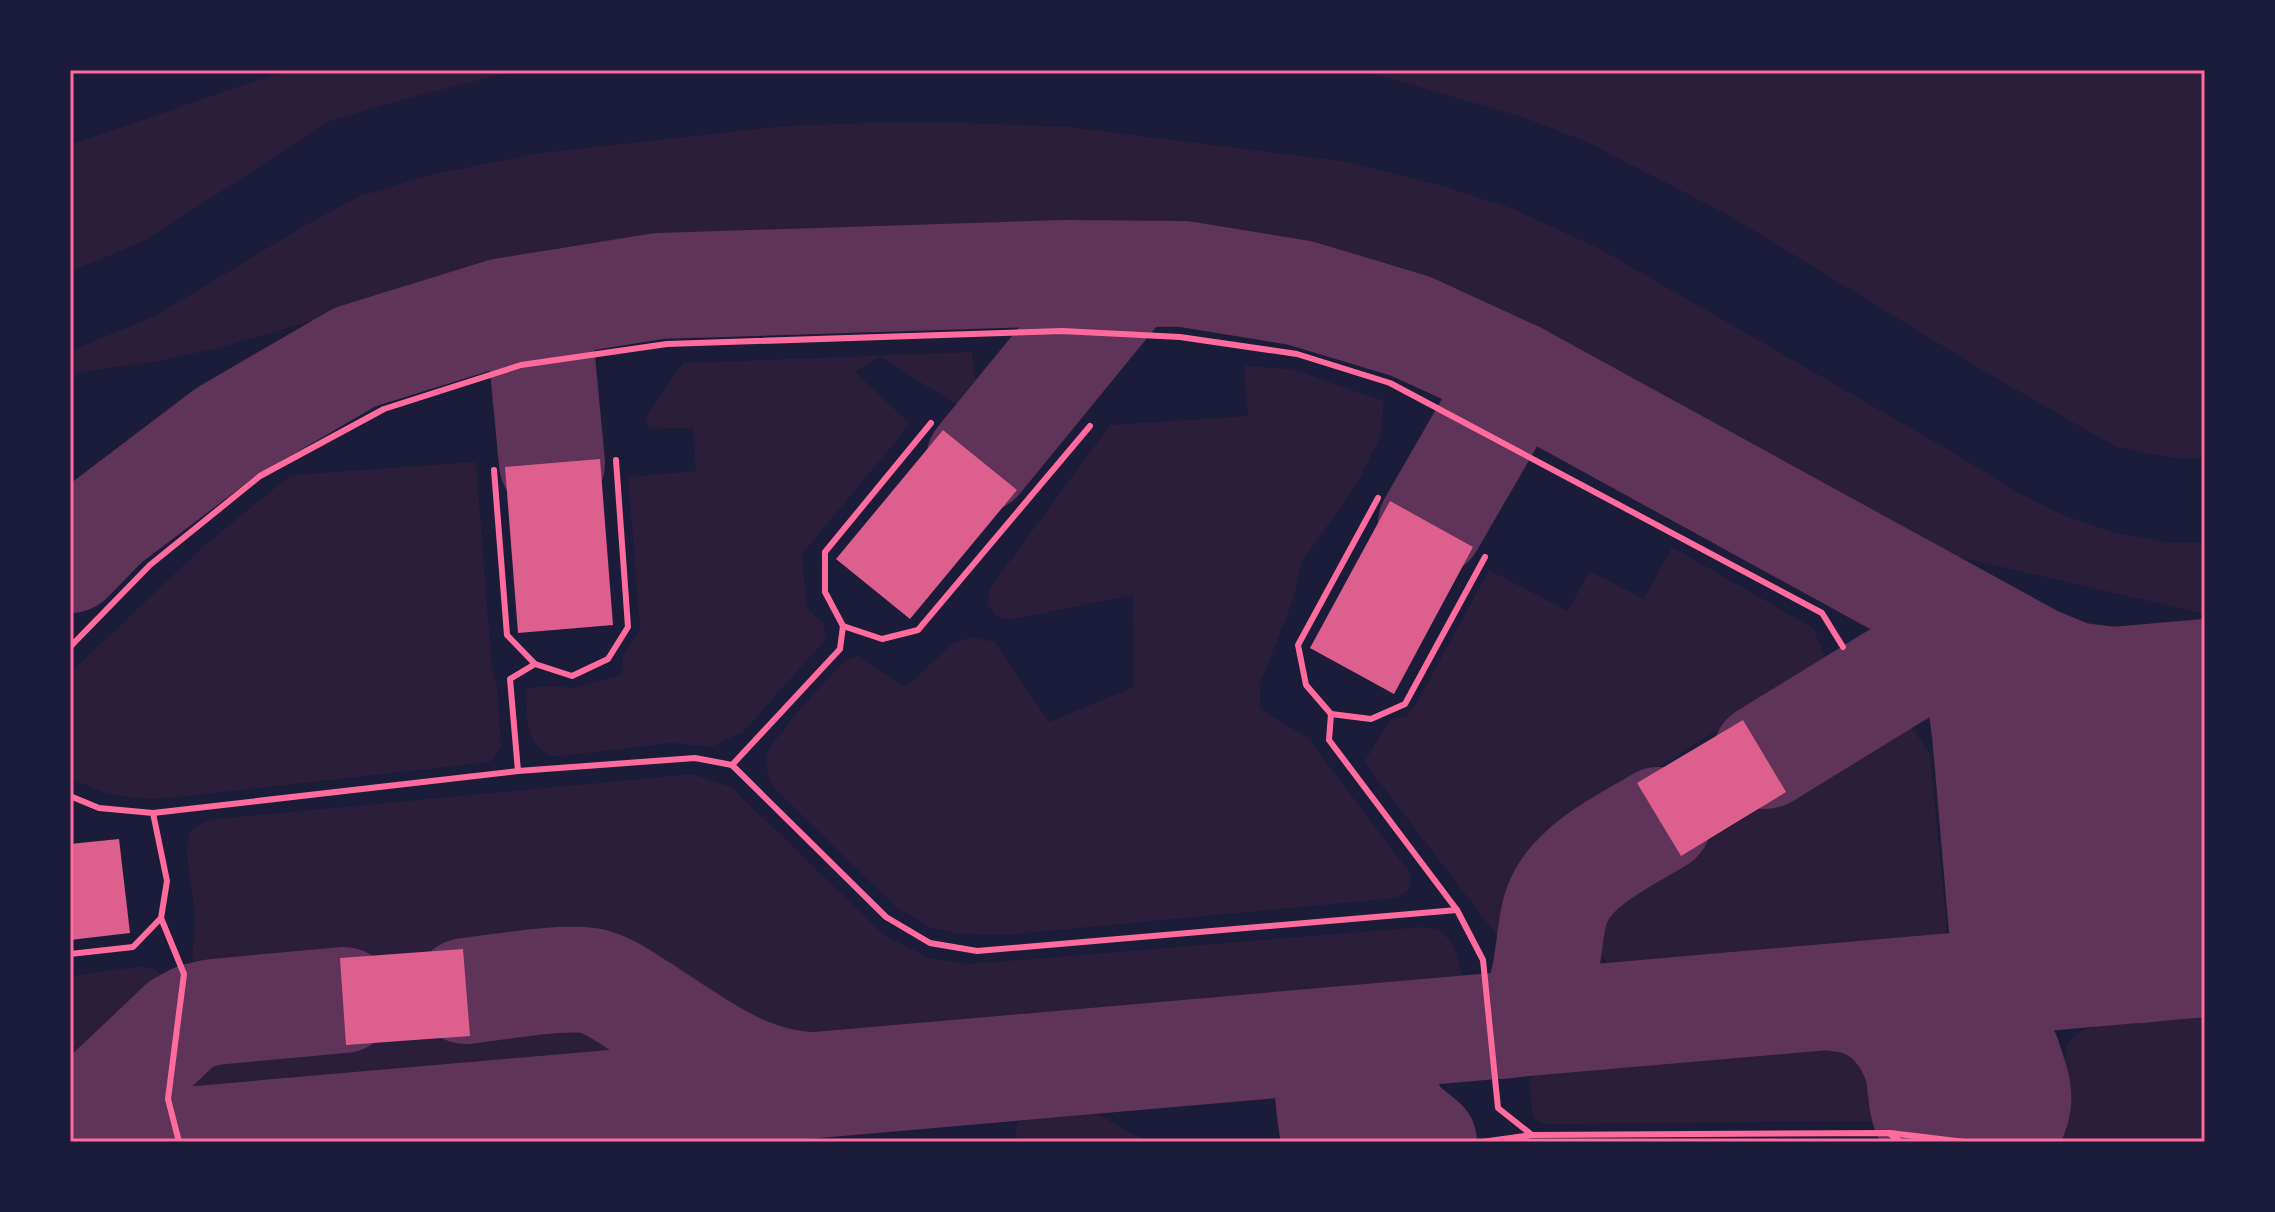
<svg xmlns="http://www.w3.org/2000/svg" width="2275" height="1212" font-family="'Nunito Sans',sans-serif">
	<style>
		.green { fill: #2a1e3b }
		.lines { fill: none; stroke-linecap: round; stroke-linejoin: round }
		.taxiway { stroke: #603358; stroke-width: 106 }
		.building { fill: #dd5f8e }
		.service { stroke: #ff6b9d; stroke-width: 6 }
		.neatline { fill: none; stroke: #ff6b9d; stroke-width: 3 }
	</style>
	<rect width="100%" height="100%" fill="#1b1b3a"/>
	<g class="green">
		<polygon points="287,70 538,70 499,75 404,99 330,121 146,240 70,272 70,145"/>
		<polygon points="1345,70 2205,70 2205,458 2173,458 2116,447 1982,370 1732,217 1587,142 1522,117 1382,76"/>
		<path d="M 868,123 L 967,123 L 1068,127 L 1349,162 L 1439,185 L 1514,209 L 1600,249 L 1949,450 L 2019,493 L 2063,515 L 2115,533 L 2170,543 L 2205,543 L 2205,614 L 1941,553 L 1504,315 C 1448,291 1390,268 1331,253 C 1255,235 1177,227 1099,223 L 606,243 L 558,248 L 507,259 L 421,283 L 365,306 L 222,347 L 159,361 L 81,372 L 70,379 L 70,351 L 155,316 L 304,226 L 360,196 L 430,175 L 540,153 L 784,126 Z"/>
		<path d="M 972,352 L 975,381 L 957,405 L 880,357 L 855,372 L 910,424 L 802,554 L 807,608 L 824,624 L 826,639 L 743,732 L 711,747 L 671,743 L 552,757 C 522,741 528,718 526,688 L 554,686 L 572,688 L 622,675 L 623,656 L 640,628 L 628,477 L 696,471 L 693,428 L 649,429 L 645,417 L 683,363 Z"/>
		<path d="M 1244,366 L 1291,369 L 1384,401 L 1380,437 L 1358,482 L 1302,562 L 1293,600 L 1260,684 L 1260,709 L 1308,738 L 1410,873 L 1410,889 L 1397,898 L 1005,935 L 961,934 L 931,928 L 897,908 L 773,787 C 769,778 764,766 767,756 C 772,737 828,679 844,661 L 857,656 L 906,687 L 953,643 L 972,637 L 995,642 L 1049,722 L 1134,687 L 1133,595 L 1010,620 L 996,616 L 987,604 L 990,588 L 1110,425 L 1248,416 Z"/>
		<path d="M 476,462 L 492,671 L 497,685 L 501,748 L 490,762 L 169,798 C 126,800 109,796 70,778 L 70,673 L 205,545 L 291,475 Z"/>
		<path d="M 1672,547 L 1813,628 L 1827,662 L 1557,830 C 1515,868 1513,888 1501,941 L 1364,762 L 1391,719 L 1406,717 L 1415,706 L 1489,570 L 1568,611 L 1589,571 L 1644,599 Z"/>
		<path d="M 1906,719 L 1930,754 L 1947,928 L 1940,945 L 1931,947 L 1616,973 C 1603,960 1589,941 1597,921 C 1600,914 1607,906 1612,900 Z"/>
		<path d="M 692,774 L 731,787 L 885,936 L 930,958 L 969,964 L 1422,927 L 1442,931 L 1454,947 L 1465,983 L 796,1045 L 607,940 L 195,969 C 190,947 194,946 195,926 C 197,904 181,850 190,833 C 196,823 207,821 217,819 Z"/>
		<polygon points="143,966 157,971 167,983 70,1071 70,976"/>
		<path d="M 2199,1017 L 2205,1017 L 2205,1142 L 2064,1142 L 2055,1137 L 2066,1049 C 2073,1034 2081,1029 2097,1026 Z"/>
		<polygon points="586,1030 636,1059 177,1097 218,1056 346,1045"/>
		<polygon points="1820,1047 1851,1048 1864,1051 1871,1066 1885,1121 1544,1124 1533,1118 1529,1081 1534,1073"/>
		<path d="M 1086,1108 L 1148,1142 L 1019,1142 C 1014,1130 1015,1123 1024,1114 Z"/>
	</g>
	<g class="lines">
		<g class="taxiway">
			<polyline points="537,306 552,463"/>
			<polyline points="979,460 1131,274"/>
			<polyline points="1431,524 1517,375"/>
			<polyline points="70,560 106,523 226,432 355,357 504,311 659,286 1065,273 1184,274 1300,293 1410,326 1517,375 2035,659 2074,675 2113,680 2205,672"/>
			<path d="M 2077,705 C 2079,701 2080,697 2083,693 C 2097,677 2132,676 2147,690 C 2155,697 2158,709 2160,718 L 2178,929 C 2176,938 2174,946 2168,954 C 2151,979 2117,972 2099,953"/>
			<path d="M 1765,756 L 1923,659 C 1931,659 1940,657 1948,658 C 1981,663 1981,708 1985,733 C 1986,722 1988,712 1994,702 C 2006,683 2042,682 2059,696 C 2067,703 2070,715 2072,726 L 2090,935 C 2085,959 2070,980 2043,977 C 2034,976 2026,975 2019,969 C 2011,963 2007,951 2003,942 L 1985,733"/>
			<path d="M 466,991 C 493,988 573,974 595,982 C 612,987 628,999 644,1009 C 692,1040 739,1077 798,1084"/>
			<path d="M 1830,997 C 1840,999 1851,1000 1860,1003 C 1893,1014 1917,1050 1920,1083 C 1922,1102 1922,1119 1940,1131 C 1972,1154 2023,1135 2018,1092 C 2017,1081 2011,1068 2008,1057"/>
			<path d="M 1502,1026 C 1508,1023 1518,1020 1524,1015 C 1554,992 1544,933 1559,900 C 1576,863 1626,840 1659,820"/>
			<polyline points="1387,1098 1397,1120 1424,1142"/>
			<polyline points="70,1125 104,1097 181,1024 196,1016 214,1012 343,1000"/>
			<polyline points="163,1142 2205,964"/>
			<path d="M 1334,1142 C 1327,1088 1316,1063 1373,1037"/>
		</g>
	</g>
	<g class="building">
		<polygon points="943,430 1017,490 910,619 836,559"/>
		<polygon points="600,459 613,625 518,633 505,467"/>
		<polygon points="1390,501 1473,547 1394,694 1310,648"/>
		<polygon points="1743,720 1786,792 1681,856 1637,783"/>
		<polygon points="119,839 130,933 70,940 70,844"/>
		<polygon points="463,949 470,1036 346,1045 340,958"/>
	</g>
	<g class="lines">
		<g class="service">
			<polyline points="931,423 825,552 825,592 843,626 882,639 918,630 1090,426"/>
			<polyline points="494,470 507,635 535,664 572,676 608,659 628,627 616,460"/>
			<polyline points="1378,498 1298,645 1306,685 1331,714 1371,719 1405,704 1485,557"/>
			<polyline points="843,626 840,649 732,765 886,917 930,943 977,951 1457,910"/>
			<polyline points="70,647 150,565 260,476 384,409 521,365 667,344 1062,331 1180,337 1297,354 1390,383 1822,613 1843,647"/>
			<polyline points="535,664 510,679 518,771 695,758 732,765"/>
			<polyline points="1331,714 1329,740 1457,910 1483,960 1498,1108 1532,1135"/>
			<polyline points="70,796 99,808 153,813 518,771"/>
			<polyline points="161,918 184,974 168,1099 179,1142"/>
			<polyline points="70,954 133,947 161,918 167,881 153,813"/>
			<polyline points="1890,1133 1965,1142"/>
			<polyline points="1482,1142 1532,1135 1889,1133 1901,1142"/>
		</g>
	</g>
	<rect width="2275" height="1212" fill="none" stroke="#1b1b3a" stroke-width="144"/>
	<rect x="72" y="72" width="2131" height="1068" class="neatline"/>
</svg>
